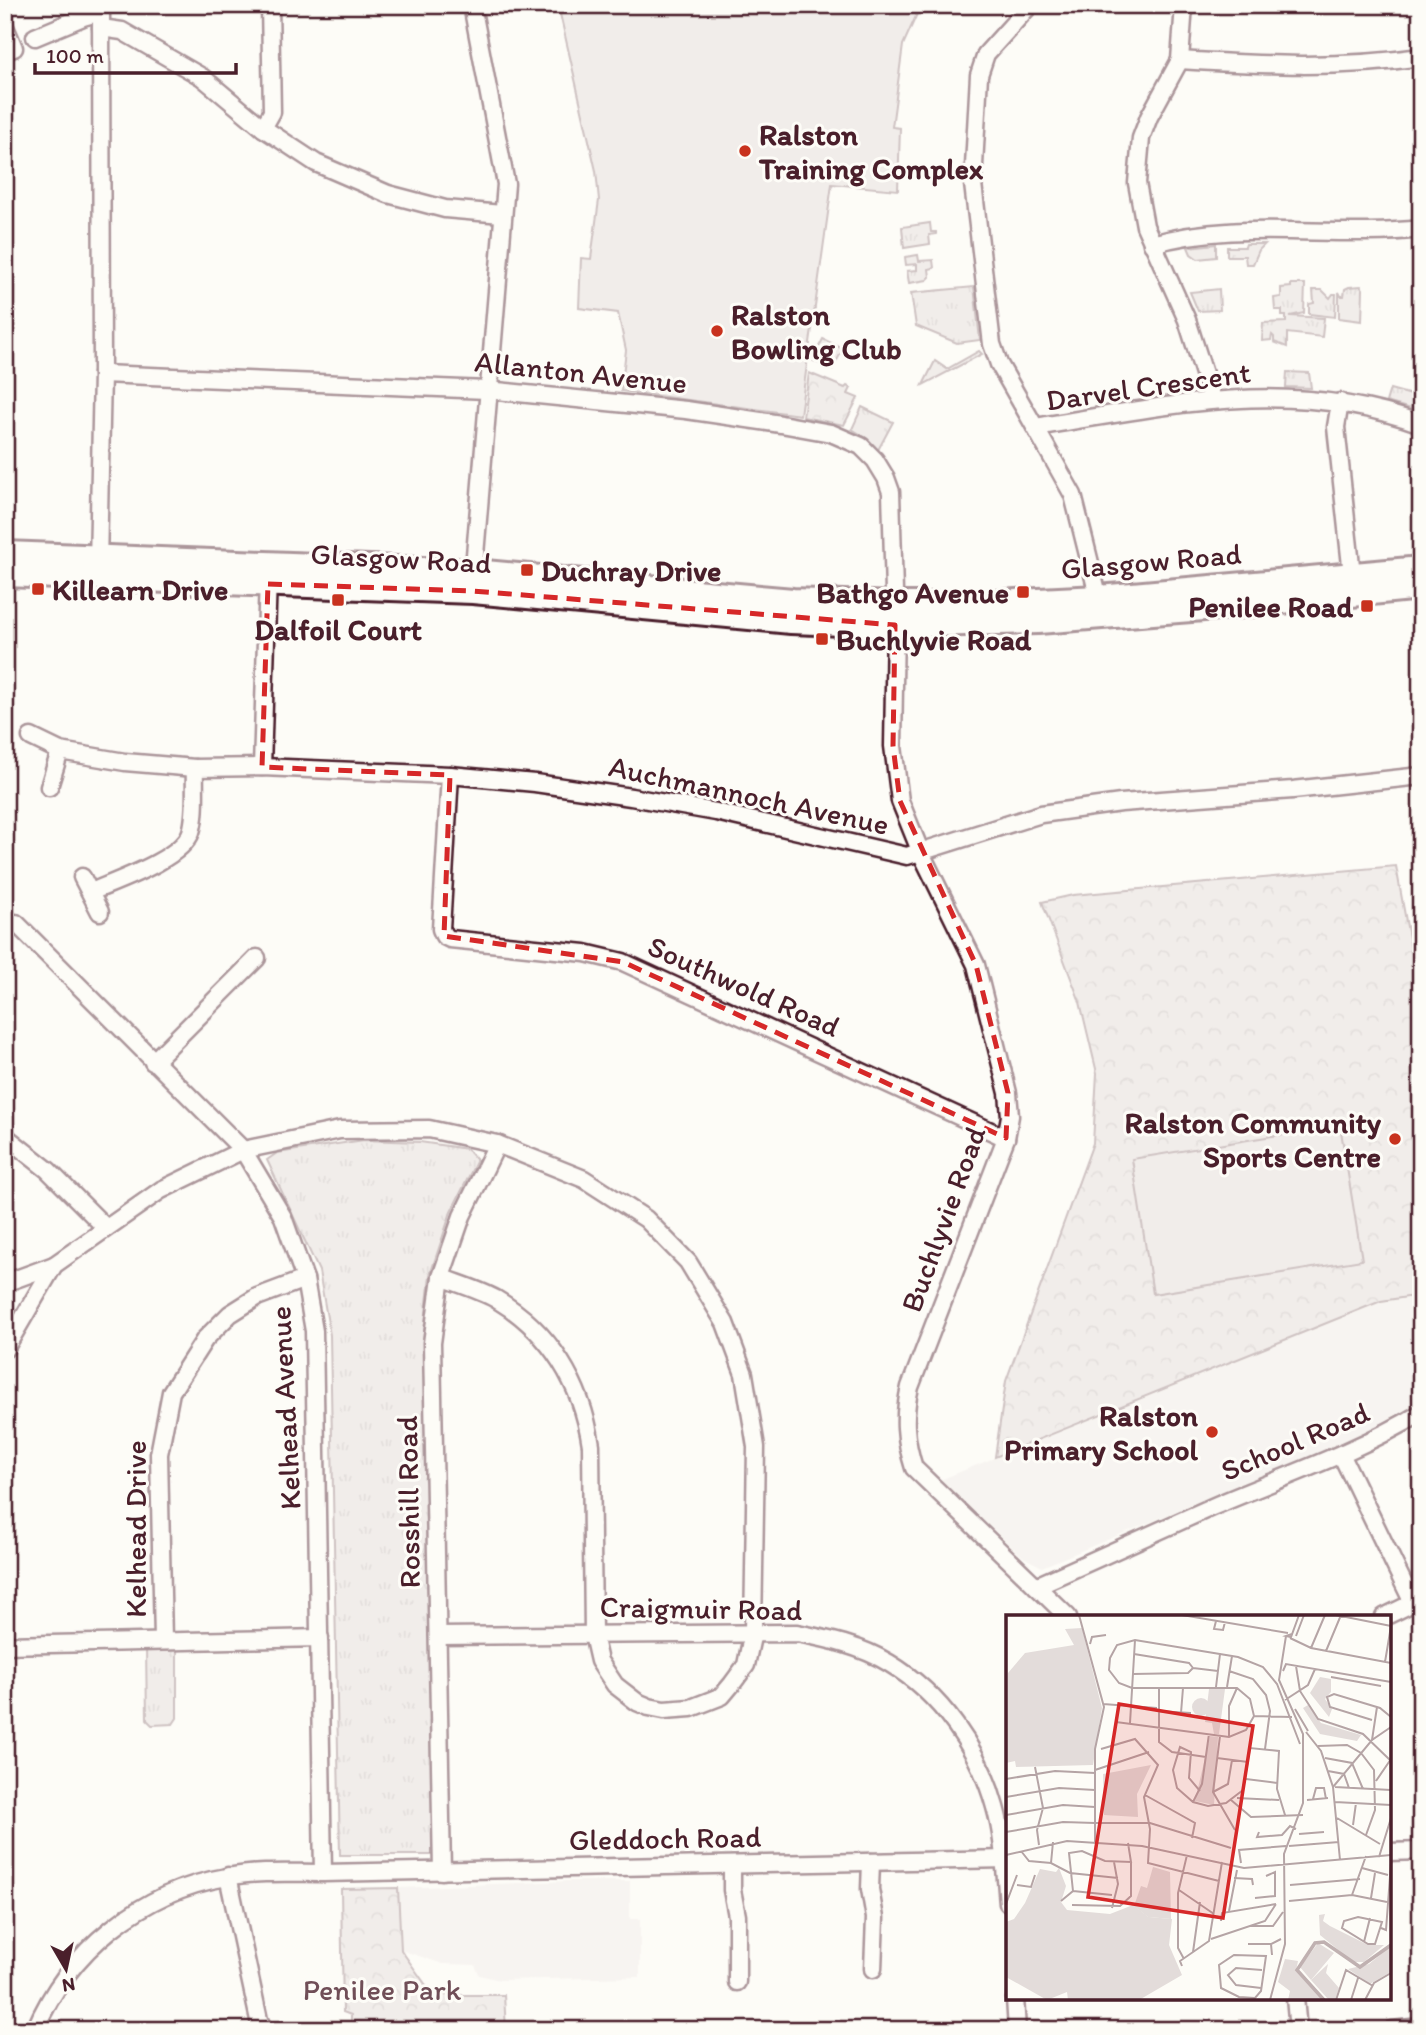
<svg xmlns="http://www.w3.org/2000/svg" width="1426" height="2035" font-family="Itim,sans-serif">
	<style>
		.built { fill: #f0ece8 }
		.grass { fill: url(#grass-tufts); stroke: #967e82; stroke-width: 2 }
		.park { fill: url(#park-crowns); stroke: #967e82; stroke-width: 2 }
		.pitch { fill: #e3dcda; stroke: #967e82; stroke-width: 2 }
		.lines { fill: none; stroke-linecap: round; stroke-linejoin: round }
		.minor-casing { stroke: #4a1f2b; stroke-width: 21 }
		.primary-casing { stroke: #4a1f2b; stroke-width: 30 }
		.minor { stroke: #fdfcf7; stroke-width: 16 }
		.primary { stroke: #fdfcf7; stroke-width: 24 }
		.marked { fill: none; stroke: #d62828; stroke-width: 5; stroke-dasharray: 14 9; stroke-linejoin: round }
		.poi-dot { fill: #c8321e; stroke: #fdfcf7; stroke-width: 2.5 }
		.labels { text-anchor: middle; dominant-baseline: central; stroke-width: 6; stroke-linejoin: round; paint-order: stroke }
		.poi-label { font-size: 30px; font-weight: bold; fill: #4a1f2b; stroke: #fdfcf7; text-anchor: start }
		.street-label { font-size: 30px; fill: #4a1f2b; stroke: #fdfcf7 }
		.park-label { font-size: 30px; fill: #704e57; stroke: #fdfcf7 }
		.inset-river { fill: none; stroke: #c0b1b1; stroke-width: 3.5 }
		.inset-road { fill: none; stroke: #b5a4a5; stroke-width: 2 }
		.view { fill: #d62828; fill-opacity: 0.15; stroke: #d62828; stroke-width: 3.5 }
		.inset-edge { fill: none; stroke: #4a1f2b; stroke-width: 3.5 }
	</style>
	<defs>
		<pattern id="grass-tufts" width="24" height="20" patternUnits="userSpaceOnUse" patternTransform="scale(1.75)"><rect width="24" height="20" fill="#e3dcda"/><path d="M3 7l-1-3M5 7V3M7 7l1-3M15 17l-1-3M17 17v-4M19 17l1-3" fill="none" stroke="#c4bcbb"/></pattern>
		<pattern id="park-crowns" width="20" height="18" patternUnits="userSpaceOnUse" patternTransform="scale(1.75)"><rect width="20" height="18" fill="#e3dcda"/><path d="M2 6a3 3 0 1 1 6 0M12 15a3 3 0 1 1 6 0" fill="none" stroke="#c4bcbb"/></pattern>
	</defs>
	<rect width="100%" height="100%" fill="#fdfcf7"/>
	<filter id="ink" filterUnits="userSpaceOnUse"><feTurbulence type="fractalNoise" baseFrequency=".0143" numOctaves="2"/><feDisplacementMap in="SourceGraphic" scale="14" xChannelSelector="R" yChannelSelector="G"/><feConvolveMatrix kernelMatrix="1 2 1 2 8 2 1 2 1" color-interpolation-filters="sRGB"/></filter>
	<g filter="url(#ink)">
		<g class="built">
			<polygon points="1421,1295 1421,1401 1351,1439 1042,1567 1023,1557 940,1480 1381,1301"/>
			<polygon points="569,1881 630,1881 630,1919 640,1919 640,1977 500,1980 479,1975 475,1965 443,1964 401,1950 398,1888"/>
		</g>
		<g class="grass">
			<polygon points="930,223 931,232 936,232 936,234 929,235 930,244 904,248 902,227"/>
			<polygon points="1216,244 1216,257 1198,259 1191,254 1188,247"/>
			<polygon points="1246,244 1265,244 1259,250 1253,264 1246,264 1245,256 1227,256 1227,247 1245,247"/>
			<polygon points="918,255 919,261 933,260 934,268 929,269 930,277 927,280 909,283 907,271 917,270 917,264 906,265 905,257"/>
			<polygon points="1291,284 1305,284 1304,313 1290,316 1324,318 1322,337 1287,333 1287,347 1274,342 1274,337 1272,335 1271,340 1262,341 1263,323 1286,322 1286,316 1282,316 1282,310 1275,310 1274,298 1281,297 1281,288 1291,287"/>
			<polygon points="1361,286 1363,289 1362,321 1339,318 1339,292 1341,296 1344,296 1345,289 1349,287"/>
			<polygon points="974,287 980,340 957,343 916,326 911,293"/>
			<polygon points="1219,289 1220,310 1198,311 1190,292"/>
			<polygon points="1313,290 1322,290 1330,298 1333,294 1336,294 1335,317 1309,314 1309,304 1314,303"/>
			<polygon points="979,351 982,354 923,385 935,361 947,369"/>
			<polygon points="1287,372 1309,373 1311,388 1286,387"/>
			<polygon points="1390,389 1415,396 1411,409 1386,402"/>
			<polygon points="862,407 893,422 878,450 868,439 852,429"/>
			<polygon points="364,1140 420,1142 467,1149 477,1160 451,1212 430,1275 423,1342 434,1855 340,1855 330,1335 319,1271 267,1160 277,1153"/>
			<polygon points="177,1645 177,1718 173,1724 152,1725 147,1720 146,1646"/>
		</g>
		<g class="park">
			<polygon points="823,339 843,349 832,370 812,360"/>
			<polygon points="809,373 845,388 847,386 851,388 848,394 858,398 844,425 803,417"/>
			<polygon points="1396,866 1421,1004 1421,1295 1381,1301 995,1457 1006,1381 1093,1143 1097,1073 1080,1002 1042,902 1073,895"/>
			<polygon points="398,1888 401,1950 433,1995 504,1995 506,2030 351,2030 351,2015 343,2012 341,1889"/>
		</g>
		<g class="pitch">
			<polygon points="558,5 921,5 903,45 892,127 900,128 898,190 832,184 800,415 621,391 626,350 618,313 579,308 581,258 591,259 599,200 596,171"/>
			<polygon points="1340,1125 1362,1260 1153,1294 1132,1159"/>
		</g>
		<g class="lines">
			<defs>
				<g id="minor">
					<polyline points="472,5 506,184 473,579"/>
					<polyline points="1030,5 986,54 979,75 973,184 992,344 999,364 1035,427"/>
					<polyline points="1184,5 1180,60 1149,117 1141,138 1137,183 1145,226 1187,320 1212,399"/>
					<polyline points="5,27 14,48 5,51"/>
					<polyline points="101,28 122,31 202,77 263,128 316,163 388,194 445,209 502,214"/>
					<polyline points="35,37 83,17 101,12"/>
					<path d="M 1180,60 C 1262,65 1339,69 1421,57"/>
					<polyline points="263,128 272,112 270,5"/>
					<path d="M 1152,244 C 1237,219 1333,239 1421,229"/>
					<path d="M 102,374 L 487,390 L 686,410 L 781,424 L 831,433 L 861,446 L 875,460 L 886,478 L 891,492 L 895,625 L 893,746 L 900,801 L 921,853 L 976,965 L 1008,1093 L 1010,1116 L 1006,1138 L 910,1387 C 903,1416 905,1440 914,1468 L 1068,1617"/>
					<polyline points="1340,402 1336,427 1353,584"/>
					<polyline points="98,564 102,374 101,5"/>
					<path d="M 1101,607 L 1073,495 L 1035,427 C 1167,406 1290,376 1421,424"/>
					<polyline points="31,737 60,751 125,762 195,768 262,767 450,775 535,783 631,797 716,812 907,856 1041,814 1121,803 1293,790 1421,776"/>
					<polyline points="262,767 268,577"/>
					<polyline points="450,775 441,929 444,936 450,939 585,953 623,962 1006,1138"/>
					<polyline points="49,787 60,751"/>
					<polyline points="82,877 100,912"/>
					<path d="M 91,892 C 116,881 182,859 191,832 C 197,813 194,788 195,768"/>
					<polyline points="16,923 243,1150 283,1217 305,1279 314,1331 323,1873"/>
					<polyline points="153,1062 257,958"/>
					<polyline points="5,1136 48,1170 105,1227"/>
					<polyline points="5,1283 54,1265"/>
					<path d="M 5,1349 L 54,1265 L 161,1190 L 243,1150 L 340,1130 L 429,1129 L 497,1144 L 584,1179 L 646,1219 L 688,1262 L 725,1323 L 744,1374 L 756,1447 L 753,1632 L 746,1665 L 732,1684 L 722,1696 L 691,1708 L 664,1710 L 649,1707 L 637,1702 L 615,1685 L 599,1661 L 593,1635 L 591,1445 C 582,1384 550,1331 496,1299 C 480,1290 459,1284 441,1277"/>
					<polyline points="1341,1454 1413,1603"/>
					<path d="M 1036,1586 C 1095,1560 1153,1533 1212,1507 C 1282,1477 1355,1453 1421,1413"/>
					<polyline points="1384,1617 1421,1599"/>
					<path d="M 438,1636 L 797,1633 C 828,1639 861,1646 889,1663 C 941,1694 979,1749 995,1807 C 1004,1838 1005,1871 1008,1903"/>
					<polyline points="163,1640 159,1454 171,1392 205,1339 230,1314 257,1297 305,1279"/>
					<polyline points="5,1645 320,1638"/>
					<polyline points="1389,1852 1421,1851"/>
					<polyline points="871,1862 870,1889 875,1918 873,1969"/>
					<polyline points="732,1865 732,1890 737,1916 737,1982"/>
					<polyline points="442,1871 432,1343 441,1277 462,1216 497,1144"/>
					<polyline points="228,1876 259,2020 264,2030"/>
					<polyline points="1015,1998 1017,2030"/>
					<polyline points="1295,1998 1298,2030"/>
					<path d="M 35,2030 C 68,1951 141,1891 227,1877 C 258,1871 291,1873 323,1873 L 1008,1859"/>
					<polyline points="1392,2030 1421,2027"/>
				</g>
				<g id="primary">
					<polyline points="5,554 474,572 793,601 895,605 956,605 1099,598 1421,569"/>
					<polyline points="5,574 473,591 791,621 895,625 1038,621 1242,605 1421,587"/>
				</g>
			</defs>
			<use href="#minor" class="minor-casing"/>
			<use href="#primary" class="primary-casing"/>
			<use href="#minor" class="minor"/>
			<use href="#primary" class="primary"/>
		</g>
	</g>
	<path d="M0 0H1426V2035H0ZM 268,584 L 473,591 L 895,625 L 893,746 L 900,801 L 976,965 L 1008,1093 L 1006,1138 L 623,962 L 444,936 L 450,775 L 262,767 Z" fill="#fdfcf7" fill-opacity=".55" fill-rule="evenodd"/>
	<path class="marked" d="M 268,584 L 473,591 L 895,625 L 893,746 L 900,801 L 976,965 L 1008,1093 L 1006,1138 L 623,962 L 444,936 L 450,775 L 262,767 Z"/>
	<g class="poi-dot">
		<circle cx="745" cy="151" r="7"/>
		<circle cx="717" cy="331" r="7"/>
		<rect x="520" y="563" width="14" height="14" rx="3.5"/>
		<rect x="31" y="582" width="14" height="14" rx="3.5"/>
		<rect x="1016" y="585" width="14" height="14" rx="3.5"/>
		<rect x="331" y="593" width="14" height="14" rx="3.5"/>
		<rect x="1360" y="599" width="14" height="14" rx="3.5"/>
		<rect x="815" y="632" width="14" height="14" rx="3.5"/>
		<circle cx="1395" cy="1139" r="7"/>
		<circle cx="1212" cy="1432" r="7"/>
	</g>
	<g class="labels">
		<g class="poi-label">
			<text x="759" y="134">Ralston<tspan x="759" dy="34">Training Complex</tspan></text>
			<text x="731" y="314">Ralston<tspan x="731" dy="34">Bowling Club</tspan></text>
			<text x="541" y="570">Duchray Drive</text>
			<text x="52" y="589">Killearn Drive</text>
			<text x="1009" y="592" text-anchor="end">Bathgo Avenue</text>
			<text x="1353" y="606" text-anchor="end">Penilee Road</text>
			<text x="338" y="629" text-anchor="middle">Dalfoil Court</text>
			<text x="836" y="639">Buchlyvie Road</text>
			<text x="1381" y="1122" text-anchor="end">Ralston Community<tspan x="1381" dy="34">Sports Centre</tspan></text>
			<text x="1198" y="1415" text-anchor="end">Ralston<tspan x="1198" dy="34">Primary School</tspan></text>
		</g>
		<g class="street-label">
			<text transform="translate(581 372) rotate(6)">Allanton Avenue</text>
			<text transform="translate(1148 386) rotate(-8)">Darvel Crescent</text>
			<text transform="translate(401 558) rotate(3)">Glasgow Road</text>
			<text transform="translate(1151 561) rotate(-5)">Glasgow Road</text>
			<text transform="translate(749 795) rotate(12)">Auchmannoch Avenue</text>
			<text transform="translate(744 986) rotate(24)">Southwold Road</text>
			<text transform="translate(943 1219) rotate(-70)">Buchlyvie Road</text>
			<text transform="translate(285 1408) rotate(-93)">Kelhead Avenue</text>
			<text transform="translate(1295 1441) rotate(-23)">School Road</text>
			<text transform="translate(408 1502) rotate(-91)">Rosshill Road</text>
			<text transform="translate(135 1529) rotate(-90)">Kelhead Drive</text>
			<text transform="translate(701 1608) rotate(1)">Craigmuir Road</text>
			<text transform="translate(665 1838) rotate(-1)">Gleddoch Road</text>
		</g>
		<g class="park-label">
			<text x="382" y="1989">Penilee Park</text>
		</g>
	</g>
	<g transform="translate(1006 1615)">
		<rect width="385" height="385" fill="#fdfcf7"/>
		<path d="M 76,13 L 96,93 L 87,150 L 10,152 L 9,146 L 0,148 L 2,58 L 19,38 L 68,30 L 59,14 ZM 204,121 L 212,122 L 208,190 L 189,186 ZM 53,253 L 60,271 L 55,287 L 61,295 L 104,299 L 127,290 L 142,302 L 166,304 L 163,330 L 176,360 L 133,385 L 62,385 L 61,377 L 41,385 L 0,362 L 0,307 L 8,304 L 19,288 L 34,254 L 50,257 ZM 322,349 L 320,358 L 333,373 L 329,385 L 322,384 L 305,365 Z" fill="#e3dcda"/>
		<path d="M 127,290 L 142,302 L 165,306 L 160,312 L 165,352 L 158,337 L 157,306 L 132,314 L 133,299 L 127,292 L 122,294 Z" fill="#e3dcda"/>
		<path d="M 314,62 L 325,64 L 325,77 L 319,84 L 326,94 L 323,102 L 304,78 ZM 203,74 L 219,74 L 213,119 L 208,119 L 206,108 L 199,107 ZM 302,90 L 315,108 L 355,120 L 351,126 L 314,119 L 297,93 ZM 145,150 L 131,179 L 132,202 L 98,200 L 97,159 ZM 319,299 L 317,306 L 324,311 L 362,330 L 378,330 L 358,347 L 347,347 L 314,320 L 313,300 ZM 312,328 L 328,338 L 305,365 L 294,352 ZM 385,331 L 385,357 L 364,369 L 342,354 L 363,349 ZM 279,344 L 292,346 L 290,356 L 316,385 L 282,385 L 284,376 L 272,367 Z" fill="#e3dcda"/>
		<path d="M186 92a9 9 0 1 1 18 0a9 9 0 1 1-18 0ZM108 170a9 9 0 1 1 18 0a9 9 0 1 1-18 0ZM 147,252 L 164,257 L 165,304 L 142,302 L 128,291 L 135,271 L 141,273 Z" fill="#e3dcda"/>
		<path class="inset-river" d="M 318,385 L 291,355 L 309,328 L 318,327 L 354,352 L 385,330"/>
		<path class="inset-road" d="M 31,0 L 65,0M 73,0 L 98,92 L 89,134 L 89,228M 176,0 L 282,18M 330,0 L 385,11M 210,6 L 208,14 L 217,15 L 219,7M 286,19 L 280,21 L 285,22 L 293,0M 290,21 L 298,0M 284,23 L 305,33 L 385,48M 84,29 L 86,22 L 100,20M 305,33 L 319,0M 320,36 L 335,0M 128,39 L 183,48 L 187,53M 379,47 L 385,11M 290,51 L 294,76 L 312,104 L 357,119 L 385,146M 187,53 L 212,56M 223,56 L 247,64 L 260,80 L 264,96 L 259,134M 277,56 L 280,49 L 385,67M 127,59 L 182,58 L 187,53M 325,62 L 375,71M 210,72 L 214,39M 221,72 L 226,41M 153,73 L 153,127 L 166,137 L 200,142M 279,85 L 302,70 L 309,54M 97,89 L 151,93M 289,94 L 302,116M 151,96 L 185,98M 175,98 L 177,73M 248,101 L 286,102M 366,105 L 324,92 L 321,82 L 328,79 L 374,93 L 385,102M 110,107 L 223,122 L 240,115 L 248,101 L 244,84 L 231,73 L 126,73 L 113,68 L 103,55 L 104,43 L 111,30 L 129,25 L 232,42 L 257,52 L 271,69 L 294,129M 124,108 L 129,25M 300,117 L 315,136 L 327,172 L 334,245M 214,121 L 207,177 L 229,215M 223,122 L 223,91 L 231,73M 366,125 L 371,92M 312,131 L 341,130 L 355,138 L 368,155 L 369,195 L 360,220M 95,134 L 129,124 L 152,150 L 138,182 L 144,214 L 142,248 L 213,266M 211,143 L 242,147M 319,143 L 346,148 L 357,174M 29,152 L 37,193 L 31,215 L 33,230M 89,155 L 143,137M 322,156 L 338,159 L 343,173M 0,164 L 49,156 L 89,158M 240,164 L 271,168M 370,166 L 385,144M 327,172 L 366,125 L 385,112M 329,172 L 385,175M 194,176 L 183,163 L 185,137 L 174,132 L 167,155 L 171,173 L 187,187 L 202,191 L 220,188 L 237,175 L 244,133 L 273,136 L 271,174 L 279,200M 207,177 L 222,169 L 226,145M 139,180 L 189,208 L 186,223M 0,182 L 53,173 L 89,175M 231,183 L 273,185M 307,184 L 310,173 L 318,173 L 320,184M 225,185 L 245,202 L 297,200M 301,185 L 322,183M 187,187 L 196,169 L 203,119M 329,187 L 385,190M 0,200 L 57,190 L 89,192M 331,203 L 374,229M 89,208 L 144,208 L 225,233M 347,210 L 350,188M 0,217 L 57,207 L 89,208M 253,217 L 251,222 L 276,220 L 284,211 L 290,214M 293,219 L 318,217M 283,231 L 333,227M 15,236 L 23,246 L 45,248 L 64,258 L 112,263M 0,240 L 61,226 L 136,231 L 238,253 L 385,240M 373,242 L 385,203M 45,248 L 47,227M 235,248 L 233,235 L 280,231M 356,253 L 382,260M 228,263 L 246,264 L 247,270M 11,270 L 25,272 L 29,260M 284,270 L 354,264M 173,275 L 208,299M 67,276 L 106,280M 346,280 L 360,241M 346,280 L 381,287M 249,283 L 269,281 L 269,257 L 260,261M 365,283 L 369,258M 55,286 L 67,276 L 63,238 L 76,236 L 99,246 L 125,247 L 122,228M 283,286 L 346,280M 0,289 L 11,260M 66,290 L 114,291 L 125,281 L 125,247M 106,293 L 112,269 L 108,247M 223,296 L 231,255M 352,302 L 376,307 L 369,329 L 362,329 L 336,313 L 338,306 ZM 215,306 L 216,298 L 270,289M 246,311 L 267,311 L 277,297M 375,313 L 380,315 L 385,248M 205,324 L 259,306 L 270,289M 358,327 L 364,303M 242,329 L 265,329M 187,337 L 194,287M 228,340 L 260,341 L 255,376 L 249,383 L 233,382 L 215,373 L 213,350 ZM 266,340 L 265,329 L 275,324M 178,344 L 172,333 L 172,278 L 181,240M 176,351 L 174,346 L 203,326 L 216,247M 255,373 L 230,370 L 222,360 L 230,353 L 256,355M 264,385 L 279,329 L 278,239 L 297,188 L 297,119 L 273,65 L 280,21M 330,385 L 340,355 L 367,371M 345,385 L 352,363M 359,385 L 368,368 L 385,358"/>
		<path class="view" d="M 113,89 L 247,111 L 217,303 L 82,282 Z"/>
		<rect width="385" height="385" class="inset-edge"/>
	</g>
	<rect width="1426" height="2035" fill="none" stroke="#fdfcf7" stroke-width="28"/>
	<rect x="14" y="14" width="1398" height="2007" fill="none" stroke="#4a1f2b" stroke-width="2.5" filter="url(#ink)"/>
	<g transform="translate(66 1969) rotate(171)" stroke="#fdfcf7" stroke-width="5" paint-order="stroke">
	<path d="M0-5L12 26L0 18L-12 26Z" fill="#4a1f2b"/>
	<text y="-10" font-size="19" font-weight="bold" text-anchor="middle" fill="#4a1f2b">N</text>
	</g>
	<path d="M35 63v10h201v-10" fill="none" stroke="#4a1f2b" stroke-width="3.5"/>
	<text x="46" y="63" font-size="21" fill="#4a1f2b" stroke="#fdfcf7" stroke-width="5" paint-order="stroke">100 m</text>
</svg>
